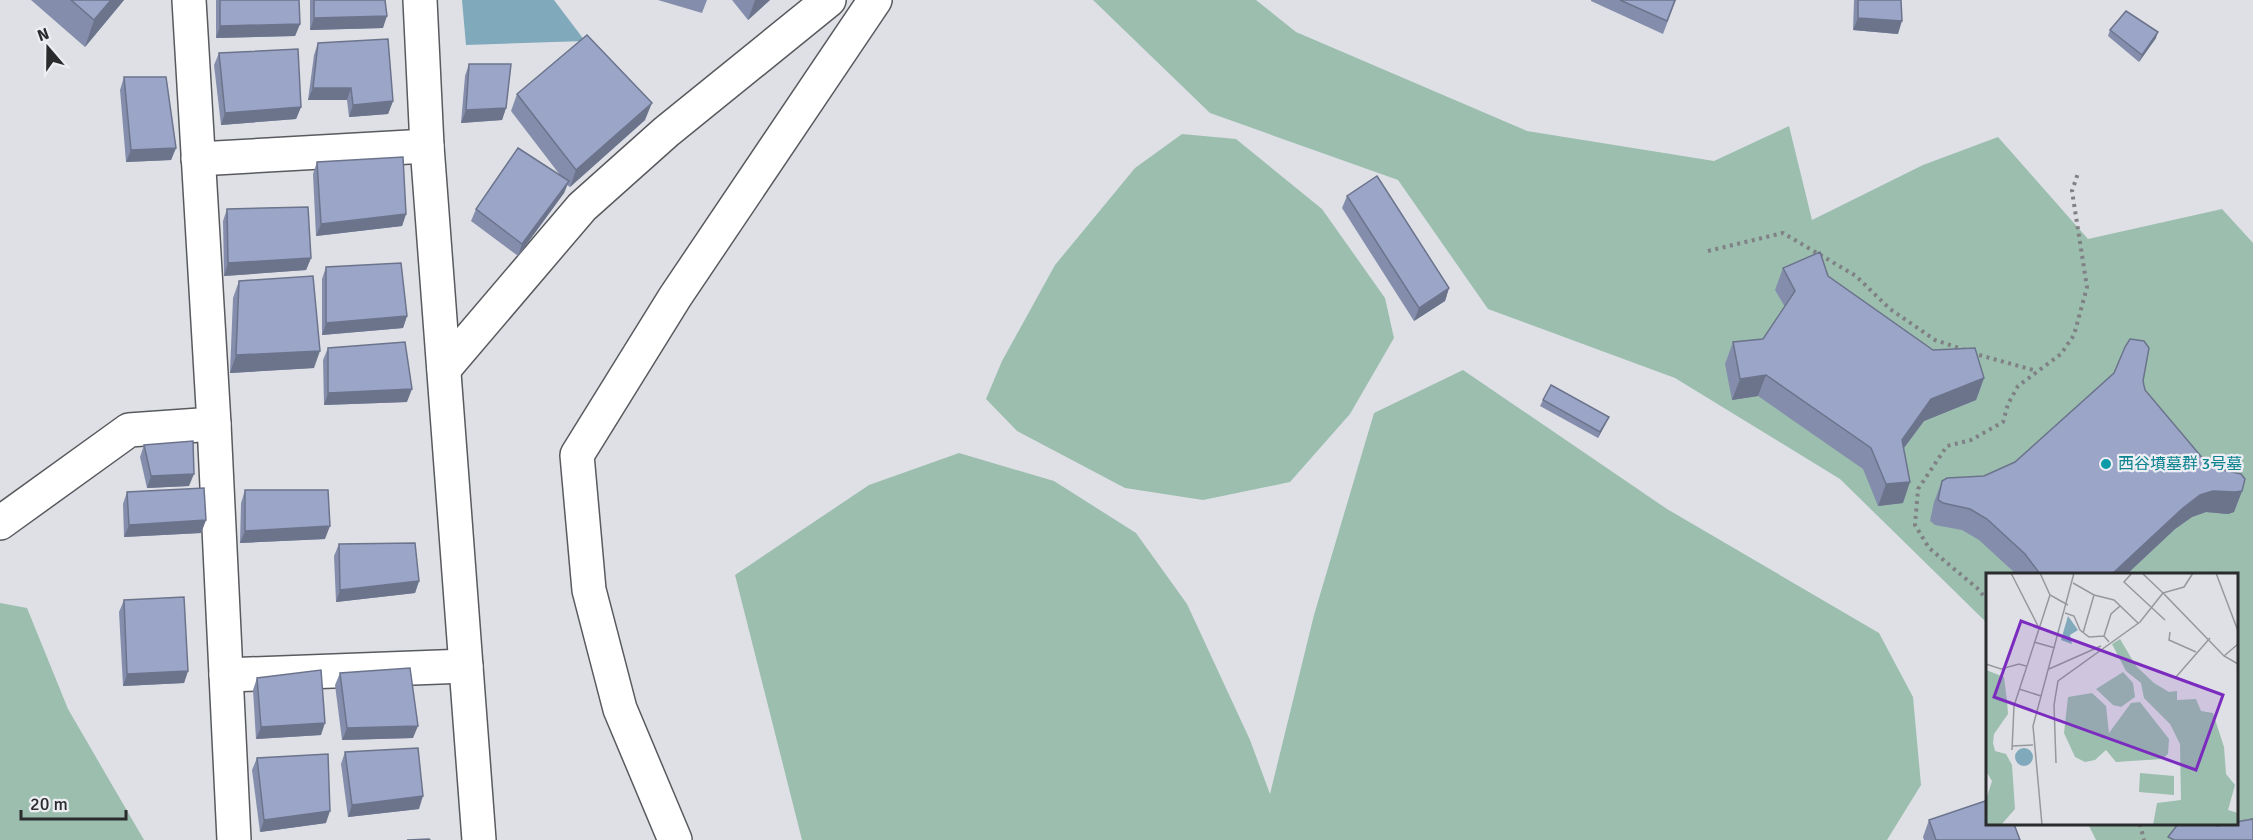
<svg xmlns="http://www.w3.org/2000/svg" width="2253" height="840" font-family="Signika,'Noto Sans JP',sans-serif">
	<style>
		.green { fill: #9cbeae }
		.water { fill: #80a9bb }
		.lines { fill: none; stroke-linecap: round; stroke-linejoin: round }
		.minor-casing { stroke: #585a5e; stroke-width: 36 }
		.path { stroke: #7f8184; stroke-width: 4; stroke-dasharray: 3 4.5; stroke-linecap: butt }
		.minor { stroke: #fff; stroke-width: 33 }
		.wall { fill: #848eac }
		.shaded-wall { fill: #6c748c }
		.building { fill: #9aa5c8; stroke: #6c748c; stroke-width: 1.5 }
		.culture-dot { fill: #0f9aa8; stroke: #eceef3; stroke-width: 2 }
		.labels { text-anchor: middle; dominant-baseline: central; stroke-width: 4.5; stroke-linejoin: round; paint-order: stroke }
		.culture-label { font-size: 16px; fill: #0d838f; stroke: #eceef3; text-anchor: start }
		.inset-road { fill: none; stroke: #96989c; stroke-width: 1.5 }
		.view { fill: #7b2cbf; fill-opacity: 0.15; stroke: #7b2cbf; stroke-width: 3 }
		.inset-edge { fill: none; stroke: #2a2b2d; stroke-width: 3 }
	</style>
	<rect width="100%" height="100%" fill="#dee0e6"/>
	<g class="green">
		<polygon points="1093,0 1256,0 1296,32 1527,131 1714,161 1789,126 1812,220 1923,165 1998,137 2088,239 2222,209 2253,243 2253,840 2096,840 2088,824 2236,824 2236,574 1988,574 1987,623 1840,479 1675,378 1488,309 1398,180 1210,113"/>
		<polygon points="1182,134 1236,139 1322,209 1385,298 1394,338 1350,414 1290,482 1203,500 1125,488 1017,431 986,399 1002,361 1055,265 1135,168"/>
		<polygon points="1463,370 1667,509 1879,633 1913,697 1921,785 1887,840 802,840 735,575 869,485 959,453 1054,481 1136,533 1187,604 1250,740 1270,794 1314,615 1374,413"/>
		<polygon points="0,603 27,608 68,709 144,840 0,840"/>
	</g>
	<polygon class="water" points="462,0 554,0 585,41 466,45"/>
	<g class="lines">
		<defs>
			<g id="minor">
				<polyline points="189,0 214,424 234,840"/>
				<polyline points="420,0 427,146 479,840"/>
				<polyline points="198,159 427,146"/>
				<polyline points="444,369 582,207 666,132 829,0"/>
				<polyline points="0,523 129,430 214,424"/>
				<polyline points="226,675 466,666"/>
				<polyline points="675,840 620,709 589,590 577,455 675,297 875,0"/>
			</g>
		</defs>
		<use href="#minor" class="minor-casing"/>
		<g class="path">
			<polyline points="1708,251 1783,233 1856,276 1890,309 1935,340 1965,350"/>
			<polyline points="1972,353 2037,371"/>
			<polyline points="1988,601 1977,588 1929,548 1915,525 1918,489 1947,446 1971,440 2003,422 2008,404 2018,386 2061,354 2074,335 2087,287 2072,191 2078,173"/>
			<polyline points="2236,820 2244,822 2253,820"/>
			<polyline points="2140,824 2144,840"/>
		</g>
		<use href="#minor" class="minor"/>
	</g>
	<g class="wall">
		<polygon points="31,0 124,0 85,47"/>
		<polygon points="216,0 299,0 300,24 295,36 216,38"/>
		<polygon points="310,0 385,0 383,28 310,30"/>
		<polygon points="658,0 707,0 702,13"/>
		<polygon points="732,0 770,0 748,20"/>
		<polygon points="1591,0 1676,0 1663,34 1591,1"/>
		<polygon points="1854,0 1901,0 1898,34 1853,30"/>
		<polygon points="2110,30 2156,38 2139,62 2108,36"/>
		<polygon points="318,43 393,101 388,114 349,117 347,100 308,100 314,55"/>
		<polygon points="219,53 301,107 296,119 221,125 214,65"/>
		<polygon points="469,64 506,108 502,120 461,123 465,76"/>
		<polygon points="124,77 176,148 171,160 126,162 120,90"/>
		<polygon points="517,94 645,120 570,187 567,185 564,193 518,256 471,221 476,209 560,175 511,111"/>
		<polygon points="317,162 406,214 402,226 316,236 313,174"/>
		<polygon points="1347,196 1449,288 1445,301 1414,321 1342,208"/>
		<polygon points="227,209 311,258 306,270 224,276 223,221"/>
		<polygon points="326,267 407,316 403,328 322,335 322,279"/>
		<polygon points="1783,268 1828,276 1933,350 1984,378 1976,400 1924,421 1904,448 1903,503 1878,506 1863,469 1758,396 1732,400 1725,364 1733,342 1763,339 1785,307 1775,290"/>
		<polygon points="239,281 314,368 230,373 233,298"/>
		<polygon points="328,348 407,402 324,405 323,360"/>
		<polygon points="2143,381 2145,390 2210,467 2242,491 2234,512 2228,514 2206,512 2192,517 2175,529 2127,574 2016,574 1979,540 1962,530 1935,525 1930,521 1934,502 1942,481 1984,476 2015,462"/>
		<polygon points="1543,400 1606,423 1598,438 1540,406"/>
		<polygon points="144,445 189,486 147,488 140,457"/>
		<polygon points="245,490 325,539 240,543 241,503"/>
		<polygon points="127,492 206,520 201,533 124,537 123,504"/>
		<polygon points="339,544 419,581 415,593 336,602 334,556"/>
		<polygon points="124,600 188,671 184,683 123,686 119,612"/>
		<polygon points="340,673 413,738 342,740 335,685"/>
		<polygon points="257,678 321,735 256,739 253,690"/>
		<polygon points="345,752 419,809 348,817 341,764"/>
		<polygon points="257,758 326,823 260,832 252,770"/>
		<polygon points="1929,820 2020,840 1924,840 1923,837"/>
	</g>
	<g class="shaded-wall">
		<polygon points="111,0 124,0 85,47 94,20"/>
		<polygon points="755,0 770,0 748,20"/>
		<polygon points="387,16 383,28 310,30 314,18"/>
		<polygon points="1858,18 1902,21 1898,34 1853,30"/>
		<polygon points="300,24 295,36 216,38 220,26"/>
		<polygon points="2158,32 2156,38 2139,62 2142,55"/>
		<polygon points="313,88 351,88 347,100 308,100"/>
		<polygon points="393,101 388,114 349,117 353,105"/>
		<polygon points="652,103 645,120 570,187 576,170"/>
		<polygon points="301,107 296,119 221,125 225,113"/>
		<polygon points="506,108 502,120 461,123 466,110"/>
		<polygon points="176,148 171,160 126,162 131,150"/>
		<polygon points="569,181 564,193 518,256 522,244"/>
		<polygon points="406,214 402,226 316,236 321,224"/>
		<polygon points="311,258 306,270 224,276 228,263"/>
		<polygon points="1449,288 1445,301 1414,321 1419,308"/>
		<polygon points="407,316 403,328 322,335 326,323"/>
		<polygon points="320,351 314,368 230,373 236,355"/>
		<polygon points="1766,375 1758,396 1732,400 1740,379"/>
		<polygon points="1984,378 1976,400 1924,421 1894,461 1902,440 1931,399"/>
		<polygon points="412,389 407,402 324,405 328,393"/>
		<polygon points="1609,417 1606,423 1598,438 1600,432"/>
		<polygon points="194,474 189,486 147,488 151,476"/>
		<polygon points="1910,482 1903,503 1878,506 1886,484"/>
		<polygon points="2213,491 2242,491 2234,512 2228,514 2206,512 2192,517 2175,529 2127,574 2112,574 2183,508 2200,495"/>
		<polygon points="206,520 201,533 124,537 129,525"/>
		<polygon points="330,526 325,539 240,543 245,531"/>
		<polygon points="419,581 415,593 336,602 340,590"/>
		<polygon points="188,671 184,683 123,686 127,674"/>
		<polygon points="325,723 321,735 256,739 261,727"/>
		<polygon points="418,726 413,738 342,740 347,728"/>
		<polygon points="423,796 419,809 348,817 352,805"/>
		<polygon points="330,811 326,823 260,832 264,820"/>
	</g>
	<g class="building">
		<polygon points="71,0 111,0 94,20"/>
		<polygon points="220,0 299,0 300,24 220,26"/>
		<polygon points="314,0 385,0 387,16 314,18"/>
		<polygon points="1620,0 1675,0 1667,21"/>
		<polygon points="1858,0 1901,0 1902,21 1858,18"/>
		<polygon points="2126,11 2158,32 2142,55 2110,30"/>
		<polygon points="587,35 652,103 576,170 517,94"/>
		<polygon points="388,39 393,101 353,105 351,88 313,88 318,43"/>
		<polygon points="298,49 301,107 225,113 219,53"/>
		<polygon points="469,64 511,64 506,108 466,110"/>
		<polygon points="124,77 166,77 176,148 131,150"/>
		<polygon points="518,148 569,181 522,244 476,209"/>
		<polygon points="403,157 406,214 321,224 317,162"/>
		<polygon points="1377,176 1449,288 1419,308 1347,196"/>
		<polygon points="308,207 311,258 228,263 227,209"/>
		<polygon points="1820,252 1828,276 1933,350 1975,348 1984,378 1931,399 1902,440 1910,482 1886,484 1871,448 1766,375 1740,379 1733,342 1763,339 1795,291 1783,268"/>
		<polygon points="401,263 407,316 326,323 326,267"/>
		<polygon points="313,276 320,351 236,355 239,281"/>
		<polygon points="2130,339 2144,341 2149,348 2143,381 2145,390 2210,467 2241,474 2245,479 2242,491 2235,492 2213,491 2200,495 2183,508 2112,574 2040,574 2025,554 1987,519 1970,509 1943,503 1938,500 1942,481 1947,478 1984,476 2015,462 2114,373 2125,347"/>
		<polygon points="405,342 412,389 328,393 328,348"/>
		<polygon points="1551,385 1609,417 1600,432 1543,400"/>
		<polygon points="193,441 194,474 151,476 144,445"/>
		<polygon points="204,488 206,520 129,525 127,492"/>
		<polygon points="245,490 328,490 330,526 245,531"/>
		<polygon points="415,543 419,581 340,590 339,544"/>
		<polygon points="184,597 188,671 127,674 124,600"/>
		<polygon points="410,668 418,726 347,728 340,673"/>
		<polygon points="321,670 325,723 261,727 257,678"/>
		<polygon points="418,748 423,796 352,805 345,752"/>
		<polygon points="328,754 330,811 264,820 257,758"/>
		<polygon points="1988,800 1988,824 2014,824 2020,840 1936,840 1929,820"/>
		<polygon points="2253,819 2253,840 2174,840 2168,837 2178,824 2214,824 2217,826 2229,824 2236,824 2236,822"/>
		<polygon points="429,839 430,840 407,840"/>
	</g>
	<circle class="culture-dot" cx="2106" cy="464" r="6"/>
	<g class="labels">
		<g class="culture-label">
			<text x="2118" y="464">西谷墳墓群 3号墓</text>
		</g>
	</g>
	<g transform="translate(1986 573)">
		<rect width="252" height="252" fill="#dee0e6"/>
		<path d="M 134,66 L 150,93 L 168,110 L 183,119 L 191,118 L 191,127 L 210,126 L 215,138 L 227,140 L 238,174 L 240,201 L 249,212 L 242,237 L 252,240 L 252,252 L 167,252 L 171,230 L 195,227 L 194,171 L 184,151 L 158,125 L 155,110 L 140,98 L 126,71 ZM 0,97 L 18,104 L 21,128 L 22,141 L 8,161 L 7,170 L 9,178 L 20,181 L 26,192 L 29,236 L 15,252 L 0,252 L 0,227 L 6,208 L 0,198 ZM 137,99 L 147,110 L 149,124 L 135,134 L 127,132 L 110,116 ZM 106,120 L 120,133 L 123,160 L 145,130 L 154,129 L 183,166 L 182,181 L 176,186 L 130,189 L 120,177 L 109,187 L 99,189 L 89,184 L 78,160 L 82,124 ZM 154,200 L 188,203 L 188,222 L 153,219 Z" fill="#9cbeae"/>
		<path d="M 82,43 L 92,57 L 84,62 L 86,71 L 75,67 ZM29 184a9 9 0 1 1 18 0a9 9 0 1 1-18 0Z" fill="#80a9bb"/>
		<path class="inset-road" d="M 25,0 L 52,53M 54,0 L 64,22 L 82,32M 146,0 L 138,9 L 179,47M 156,0 L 177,20 L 198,14 L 207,0M 230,0 L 252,58M 87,10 L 108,22 L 128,27 L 152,50M 79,40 L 88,43 L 94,57 L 103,64 L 118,63 L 123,69M 184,59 L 183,67 L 210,79M 97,60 L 108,22M 118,63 L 125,41 L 134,33M 48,69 L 69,75M 238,83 L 252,71M 0,91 L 15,96 L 33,91 L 40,93M 63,96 L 115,73M 190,104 L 224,65M 33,116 L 55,123M 26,173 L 47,172M 26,177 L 28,133 L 64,22M 70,190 L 68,132 L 72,108 L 154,49 L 177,20 L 238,83 L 252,91M 56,252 L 47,153 L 88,0"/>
		<path class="view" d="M 35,48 L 237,122 L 210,197 L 8,124 Z"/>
		<rect width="252" height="252" class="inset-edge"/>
	</g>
	<g transform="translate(48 48) rotate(340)" stroke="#eceef3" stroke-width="4.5" paint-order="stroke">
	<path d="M0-4.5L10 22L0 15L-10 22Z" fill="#2a2b2d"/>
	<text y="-9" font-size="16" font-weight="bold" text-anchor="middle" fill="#2a2b2d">N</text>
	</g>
	<path d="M21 810v9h105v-9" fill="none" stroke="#2a2b2d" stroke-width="3"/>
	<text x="30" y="810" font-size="18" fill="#2a2b2d" stroke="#eceef3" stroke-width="4.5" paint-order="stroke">20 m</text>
</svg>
